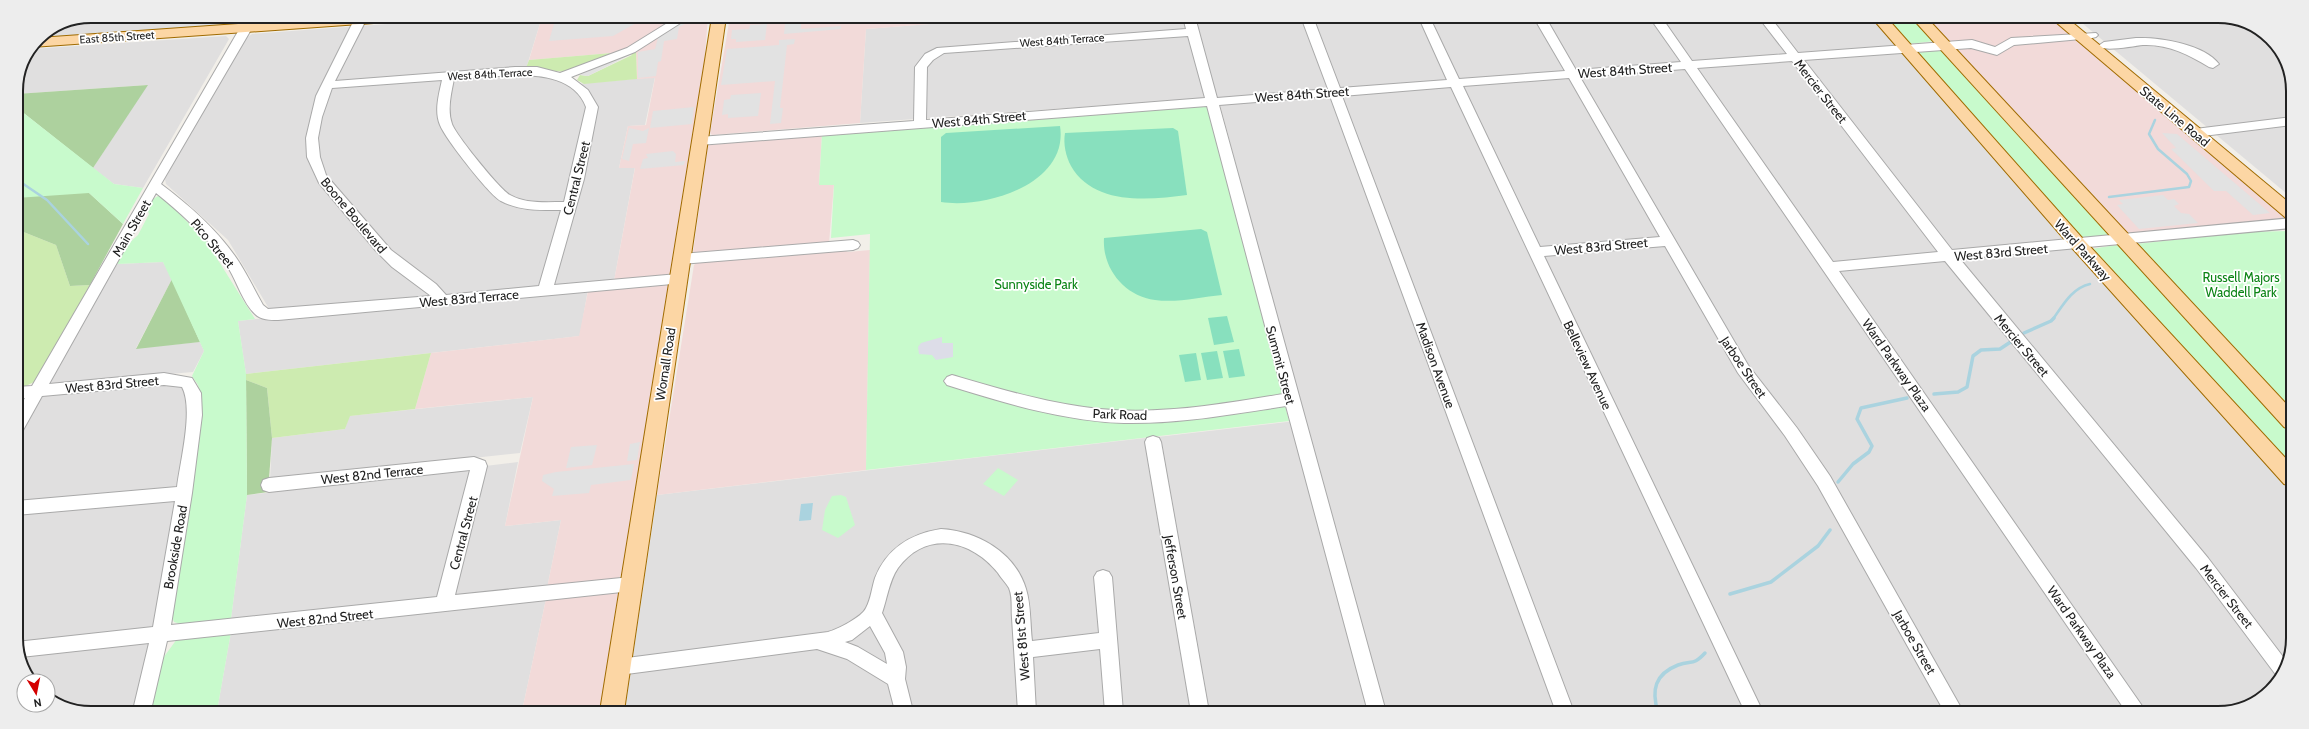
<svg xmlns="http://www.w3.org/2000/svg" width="2309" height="729" font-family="Cabin,sans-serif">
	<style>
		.residential { fill: #e0dfdf }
		.commercial { fill: #f2dad9 }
		.grass { fill: #cdebb0 }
		.forest { fill: #add19e }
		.park { fill: #c8facc }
		.pitch { fill: #88e0be }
		.parking { fill: #e2e2e2 }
		.plaza { fill: #dddde8 }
		.water { fill: #aad3df }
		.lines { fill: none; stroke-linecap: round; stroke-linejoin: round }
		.stream-far1 { stroke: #aad3df; stroke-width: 2.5 }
		.stream { stroke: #aad3df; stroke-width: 3.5 }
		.minor-casing { stroke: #a9a9a9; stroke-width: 2 }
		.major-casing { stroke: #a06b00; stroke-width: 2 }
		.minor { fill: #fff; fill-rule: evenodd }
		.major { fill: #fcd6a4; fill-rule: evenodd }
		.labels { text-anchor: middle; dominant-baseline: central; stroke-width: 3.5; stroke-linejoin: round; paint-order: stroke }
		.far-street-label { font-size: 11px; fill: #222; stroke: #fff }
		.street-label { font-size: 13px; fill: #222; stroke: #fff }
		.park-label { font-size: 13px; fill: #0c8416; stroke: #fff }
		.rim { fill: none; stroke: #222; stroke-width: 2 }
	</style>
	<rect width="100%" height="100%" fill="#f2efe9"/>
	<g class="residential">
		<polygon points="91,16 354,16 38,38 63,22"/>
		<polygon points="496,16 542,17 525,72 560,80 567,85 655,77 645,125 628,126 619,168 635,167 614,281 589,283 580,336 246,374 238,321 266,318 268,307 228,240 166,184 165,179 244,39 252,34"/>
		<polygon points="930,17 1418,18 1452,85 1685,68 2130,713 1207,712 1157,437 1304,420 1218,97 860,123 866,29 930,24"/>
		<polygon points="1428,18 1875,18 2132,311 2291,490 2290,657 2264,697 2218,713 2144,713 1692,63 1460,80"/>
		<polygon points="2076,18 2237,19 2277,45 2293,86 2292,198"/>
		<polygon points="226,36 229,39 143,188 114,184 93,168 147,85 16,94 22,62 31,49"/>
		<polygon points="163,262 172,279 136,348 200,342 204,351 193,372 52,384 50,380 117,264"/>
		<polygon points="160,382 182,387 185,395 187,420 159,605 137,710 72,710 48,695 48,681 31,681 16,643 16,438 40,397 46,394"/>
		<polygon points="533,397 520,453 270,480 272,438 345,429 349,416"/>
		<polygon points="1145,438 1193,712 625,711 657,495"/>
		<polygon points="518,462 505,526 561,520 547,588 459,596 453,593 485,466"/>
		<polygon points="465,470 471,473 438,597 231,619 247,495"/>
		<polygon points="546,599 522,711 217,711 231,632"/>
	</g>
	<g class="commercial">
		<polygon points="542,17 708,17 704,66 671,273 666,276 614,281 635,168 619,168 628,126 646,125 655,78 637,79 636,51 529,60"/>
		<polygon points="730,17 930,17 930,24 866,29 860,123 712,135 710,133"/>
		<polygon points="1925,18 2053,18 2285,216 2283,219 2273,222 2129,235"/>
		<polygon points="822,134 819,185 834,184 829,243 696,254 693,252 708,145"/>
		<polygon points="842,249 848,252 870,250 866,470 657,495 694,265 699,261"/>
		<polygon points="664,284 669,285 622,573 619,578 547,588 561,520 505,526 533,397 415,409 431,353 579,336 588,291"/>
		<polygon points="619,591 621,598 602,711 522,711 546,599"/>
	</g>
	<g class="grass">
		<polygon points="636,51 637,79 584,84 577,80 580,75 588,76 632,55 628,52"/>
		<polygon points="612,53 566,72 526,68 529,60"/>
		<polygon points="16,229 56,245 70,286 90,285 36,381 24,387 16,388"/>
		<polygon points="431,353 415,409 350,416 345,429 272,438 267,388 246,380 246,374"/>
	</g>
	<g class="forest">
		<polygon points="148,85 93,168 16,107 16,94"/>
		<polygon points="16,136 76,181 123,224 90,285 70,286 56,245 16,229"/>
		<polygon points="172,279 200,342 136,349"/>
		<polygon points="246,380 267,388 272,438 268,492 247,495"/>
	</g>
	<g class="park">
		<polygon points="1884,18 1915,18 1935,41 1909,44"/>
		<polygon points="1918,50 1943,50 2113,235 2091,239 2080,238 1915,53"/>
		<polygon points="1205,105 1208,108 1289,421 866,470 870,234 831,238 834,185 819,185 822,134"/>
		<polygon points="16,107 114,184 143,188 123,224 89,193 16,198"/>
		<polygon points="158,196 162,196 206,241 255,319 238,321 246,374 247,495 231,619 181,624 174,622 171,614 201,401 198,385 192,376 204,351 163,262 117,264 127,245 138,235 149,214 147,209 153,199"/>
		<polygon points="2292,231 2291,408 2287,408 2136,244 2247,232"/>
		<polygon points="2116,245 2126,249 2291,429 2291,473 2091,249"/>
		<polygon points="998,468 1018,480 1004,496 983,484"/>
		<polygon points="841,495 846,497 855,525 838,538 822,530 825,510 832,496"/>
		<polygon points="231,632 217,711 151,710 163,658 177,639"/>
	</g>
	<g class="pitch">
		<path d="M 1060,126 C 1069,184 985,209 941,202 L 941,137 L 946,133 Z"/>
		<path d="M 1173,128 L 1178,131 L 1187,195 C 1149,200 1094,206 1071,166 C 1066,157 1063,144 1065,133 Z"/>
		<path d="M 1201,229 L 1207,232 L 1222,295 C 1201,297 1177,303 1155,300 C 1124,296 1102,268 1104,238 Z"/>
		<polygon points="1227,316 1234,342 1214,345 1208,318"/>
		<polygon points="1239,349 1245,376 1229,378 1223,351"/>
		<polygon points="1217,351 1223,378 1207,380 1201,353"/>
		<polygon points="1196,353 1201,380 1185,382 1179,355"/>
	</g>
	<g class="parking">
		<polygon points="556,17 647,17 613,36 549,41"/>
		<polygon points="689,17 698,17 679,27 677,39 664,41 661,61 658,62 656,76 638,78 638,52 655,49 659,34"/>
		<polygon points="780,17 801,17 801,29 841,26 841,29 784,34 785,24 779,24"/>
		<polygon points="767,24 765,40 736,42 736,39 731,39 732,30 749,29 750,25"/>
		<polygon points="795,39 794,44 787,45 780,108 783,108 781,123 770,124 775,81 721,85 727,49 779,45 779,40"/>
		<polygon points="624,53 632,54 588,76 580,75"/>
		<polygon points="761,93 758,116 728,118 728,114 722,115 724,100 730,99 731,95"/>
		<polygon points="694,107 692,124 650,128 653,111"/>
		<polygon points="629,128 643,131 649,128 646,143 633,144 629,161 622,159"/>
		<polygon points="2162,133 2177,134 2270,213 2253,215 2226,191 2214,191 2171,149 2176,148"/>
		<polygon points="673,151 676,154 675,162 685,161 684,165 640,169 643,159 648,158 646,154"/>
		<polygon points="2163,195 2168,200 2174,199 2179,204 2174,206 2181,213 2189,214 2198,223 2139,229 2117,205 2123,204 2119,200"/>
		<polygon points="640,442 637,460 627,461 630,444"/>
		<polygon points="597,445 592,465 566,468 571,447"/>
		<polygon points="634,464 631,480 591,485 589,493 552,496 554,489 542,481 543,475 556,472"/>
	</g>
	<polygon class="plaza" points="942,337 942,343 953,343 953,357 936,360 932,355 919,354 918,347 921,343"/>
	<polygon class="water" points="813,503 811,520 799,521 801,504"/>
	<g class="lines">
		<g class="stream-far1">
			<polyline points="16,179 47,200 88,244"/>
			<polyline points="2109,197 2189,187 2191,181 2187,174 2158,149 2149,134 2155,120"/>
			<path d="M 2053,319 C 2063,305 2072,288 2090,284"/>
		</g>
		<g class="stream">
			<polyline points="2024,333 2051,321 2054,318"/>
			<polyline points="1934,394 1958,392 1967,387 1973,356 1981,350 2000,349 2012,341"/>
			<polyline points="1838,482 1853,464 1869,452 1872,446 1857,419 1861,408 1907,398"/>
			<polyline points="1730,594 1771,582 1818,546 1830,530"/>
			<path d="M 1658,712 C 1651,690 1655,674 1678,665 C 1692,660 1693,666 1705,653"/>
		</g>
		<defs>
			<g id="minor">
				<path d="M 360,17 L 366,20 L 335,81 L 515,67 L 537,67 L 560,73 L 627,48 L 677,17 L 690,17 L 635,52 L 571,77 L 588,90 L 598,107 L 584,179 L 554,285 L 678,274 L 683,275 L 685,279 L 683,283 L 278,320 C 270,320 261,320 255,314 C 243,303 237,282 229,269 C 210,239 183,215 156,193 L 49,384 L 164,373 L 192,378 L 201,393 L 202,415 L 192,493 L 171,625 L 437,597 L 470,470 L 269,492 L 263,490 L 261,485 L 263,480 L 269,478 L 474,457 L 485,461 L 487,466 L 455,595 L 631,577 L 637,579 L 640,584 L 637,589 L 631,591 L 167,641 L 151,710 L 133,710 L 149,643 L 21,657 L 16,642 L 153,627 L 175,501 L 16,515 L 16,501 L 177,487 C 180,462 194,409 182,387 L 164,385 L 42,396 L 22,432 L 16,434 L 16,414 L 25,398 L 16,399 L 16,387 L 32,386 L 240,28 L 246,25 L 252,28 L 161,184 C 190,206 219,231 239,262 C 248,276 255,291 263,305 L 268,309 L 431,296 L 392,267 L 376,251 L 319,183 L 307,157 L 306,138 L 316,96 L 354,20 ZM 515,75 C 542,75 575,78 586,107 L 564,202 C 546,202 526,204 510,195 C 500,190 456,135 452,124 C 447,110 451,94 454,79 ZM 442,80 C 439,94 434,111 440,125 C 445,138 490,196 501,201 C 520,211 541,210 561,210 L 539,286 L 446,295 L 436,284 L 391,250 L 326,175 L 320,157 L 318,138 L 322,117 L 332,88 Z"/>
				<path d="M 1183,17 L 1195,17 L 1217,98 L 1328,89 L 1301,17 L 1313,17 L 1340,88 L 1447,80 L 1419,18 L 1430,18 L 1459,79 L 1565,71 L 1534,18 L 1546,18 L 1576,70 L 1681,62 L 1650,18 L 1662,18 L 1692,61 L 1787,54 L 1759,18 L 1771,18 L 1798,53 L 1972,40 L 1995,47 L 2011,38 L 2096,33 L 2098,35 L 2096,37 L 2092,38 L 2014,45 L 1997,55 L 1971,48 L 1804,60 L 1952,250 L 2292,218 L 2292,228 L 1960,259 L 2208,558 L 2287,662 L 2278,676 L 2276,675 L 2196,568 L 1945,261 L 1839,271 L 2147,713 L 2127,713 L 1685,69 L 1580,77 L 1748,365 L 1797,428 L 1830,476 L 1964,713 L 1945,713 L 1818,486 L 1785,436 L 1738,373 L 1665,246 L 1544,256 L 1763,712 L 1745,712 L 1451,87 L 1342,96 L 1574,712 L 1556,712 L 1330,96 L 1219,105 L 1386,712 L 1368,712 L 1286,406 C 1233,414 1179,424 1124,423 C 1064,421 1004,403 947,385 L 944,381 L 947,377 L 952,375 C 1000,389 1049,404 1100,409 C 1161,415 1223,404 1283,394 L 1207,106 L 699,145 L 693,141 L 699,137 L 914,121 L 915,67 L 925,54 L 937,48 L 1186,29 ZM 1188,36 L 1205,98 L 926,120 L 927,67 L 933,60 L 944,53 ZM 1792,61 L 1938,252 L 1833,262 L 1697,68 ZM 1569,78 L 1660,237 L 1540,247 L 1463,86 Z"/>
				<path d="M 2136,38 C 2159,37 2204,44 2219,64 L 2213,68 L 2209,67 C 2188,54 2168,44 2143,45 C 2134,46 2103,52 2098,46 L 2104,42 Z"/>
				<polygon points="2293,117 2293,125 2195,137 2189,133 2195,129"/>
				<polygon points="853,240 858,242 860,245 858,248 853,250 681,264 676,262 674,259 676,256 681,254"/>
				<polygon points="1153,436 1159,438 1161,442 1209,712 1191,712 1145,442 1147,438"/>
				<path d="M 941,529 C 977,531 1015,552 1026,589 C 1031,605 1030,624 1032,641 L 1099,633 L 1094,577 L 1097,572 L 1103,570 L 1109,572 L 1112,577 L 1123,712 L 1105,712 L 1100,649 L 1033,657 L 1036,712 L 1018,712 C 1016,680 1014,649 1012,618 C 1011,608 1013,597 1009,588 C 1006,583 1001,578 998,573 C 971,539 926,530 898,568 C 889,581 887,599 882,613 L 903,652 L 906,667 L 905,679 L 913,711 L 895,711 L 888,684 L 847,659 L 817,649 L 619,675 L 613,673 L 610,667 L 613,661 L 619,659 L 828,632 C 838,629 862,617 866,608 C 871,599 872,587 875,578 C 887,548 910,534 941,529 ZM 870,626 L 885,653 L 887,664 L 858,647 L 845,642 L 852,640 Z"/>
			</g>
			<g id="major">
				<polygon points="350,16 423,16 416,20 32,47 38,38"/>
				<polygon points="712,17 726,17 624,711 600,711"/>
				<polygon points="1872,18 1887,18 2084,240 2291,464 2291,486 2284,484 2072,248"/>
				<polygon points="1912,18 1927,18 2291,409 2291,430 2284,427"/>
				<polygon points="2051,18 2067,18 2292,205 2292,220 2286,218"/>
			</g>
		</defs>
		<use href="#minor" class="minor-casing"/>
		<use href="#major" class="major-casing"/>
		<use href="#minor" class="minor"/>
		<use href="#major" class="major"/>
	</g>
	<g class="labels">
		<g class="far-street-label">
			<text transform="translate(117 37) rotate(-4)">East 85th Street</text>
			<text transform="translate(1062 40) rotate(-4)">West 84th Terrace</text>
			<text transform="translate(490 74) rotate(-3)">West 84th Terrace</text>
		</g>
		<g class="street-label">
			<text transform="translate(1625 70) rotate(-4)">West 84th Street</text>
			<text transform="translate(1821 91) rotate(52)">Mercier Street</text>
			<text transform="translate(1302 94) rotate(-4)">West 84th Street</text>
			<text transform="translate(2175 116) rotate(40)">State Line Road</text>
			<text transform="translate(979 119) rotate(-5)">West 84th Street</text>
			<text transform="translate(576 178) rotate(-76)">Central Street</text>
			<text transform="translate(354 215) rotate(50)">Boone Boulevard</text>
			<text transform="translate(131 228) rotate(-60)">Main Street</text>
			<text transform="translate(213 243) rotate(50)">Pico Street</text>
			<text transform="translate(1601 246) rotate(-5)">West 83rd Street</text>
			<text transform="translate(2083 250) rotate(48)">Ward Parkway</text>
			<text transform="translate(2001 252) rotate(-5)">West 83rd Street</text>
			<text transform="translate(469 298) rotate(-5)">West 83rd Terrace</text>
			<text transform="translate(2022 345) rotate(50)">Mercier Street</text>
			<text transform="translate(665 364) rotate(-81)">Wornall Road</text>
			<text transform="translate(1281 365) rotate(75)">Summit Street</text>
			<text transform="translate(1436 365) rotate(70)">Madison Avenue</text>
			<text transform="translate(1588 365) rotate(65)">Belleview Avenue</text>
			<text transform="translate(1897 365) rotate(55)">Ward Parkway Plaza</text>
			<text transform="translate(1744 367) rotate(56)">Jarboe Street</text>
			<text transform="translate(112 384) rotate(-5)">West 83rd Street</text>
			<text transform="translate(1120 414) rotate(2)">Park Road</text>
			<text transform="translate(372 474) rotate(-6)">West 82nd Terrace</text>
			<text transform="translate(463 533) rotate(-75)">Central Street</text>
			<text transform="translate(175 547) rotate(-80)">Brookside Road</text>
			<text transform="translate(1176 577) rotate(80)">Jefferson Street</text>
			<text transform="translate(2227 596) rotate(52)">Mercier Street</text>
			<text transform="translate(325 618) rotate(-6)">West 82nd Street</text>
			<text transform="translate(2082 632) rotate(55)">Ward Parkway Plaza</text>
			<text transform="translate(1021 636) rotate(-95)">West 81st Street</text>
			<text transform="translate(1915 642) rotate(60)">Jarboe Street</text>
		</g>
		<g class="park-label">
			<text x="2241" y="277">Russell Majors<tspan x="2241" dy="15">Waddell Park</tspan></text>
			<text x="1036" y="284">Sunnyside Park</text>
		</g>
	</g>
	<path d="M0 0H2309V729H0ZM91 23H2218A68 68 0 0 1 2286 91V638A68 68 0 0 1 2218 706H91A68 68 0 0 1 23 638V91A68 68 0 0 1 91 23Z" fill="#ededed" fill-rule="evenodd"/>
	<path class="rim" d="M91 23H2218A68 68 0 0 1 2286 91V638A68 68 0 0 1 2218 706H91A68 68 0 0 1 23 638V91A68 68 0 0 1 91 23Z"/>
	<g transform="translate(36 693) rotate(170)"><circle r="19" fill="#ffffff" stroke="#a7a7a7"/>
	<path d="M0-3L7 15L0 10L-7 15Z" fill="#d40000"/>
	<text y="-6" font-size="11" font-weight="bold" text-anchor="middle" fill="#222222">N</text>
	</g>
</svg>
